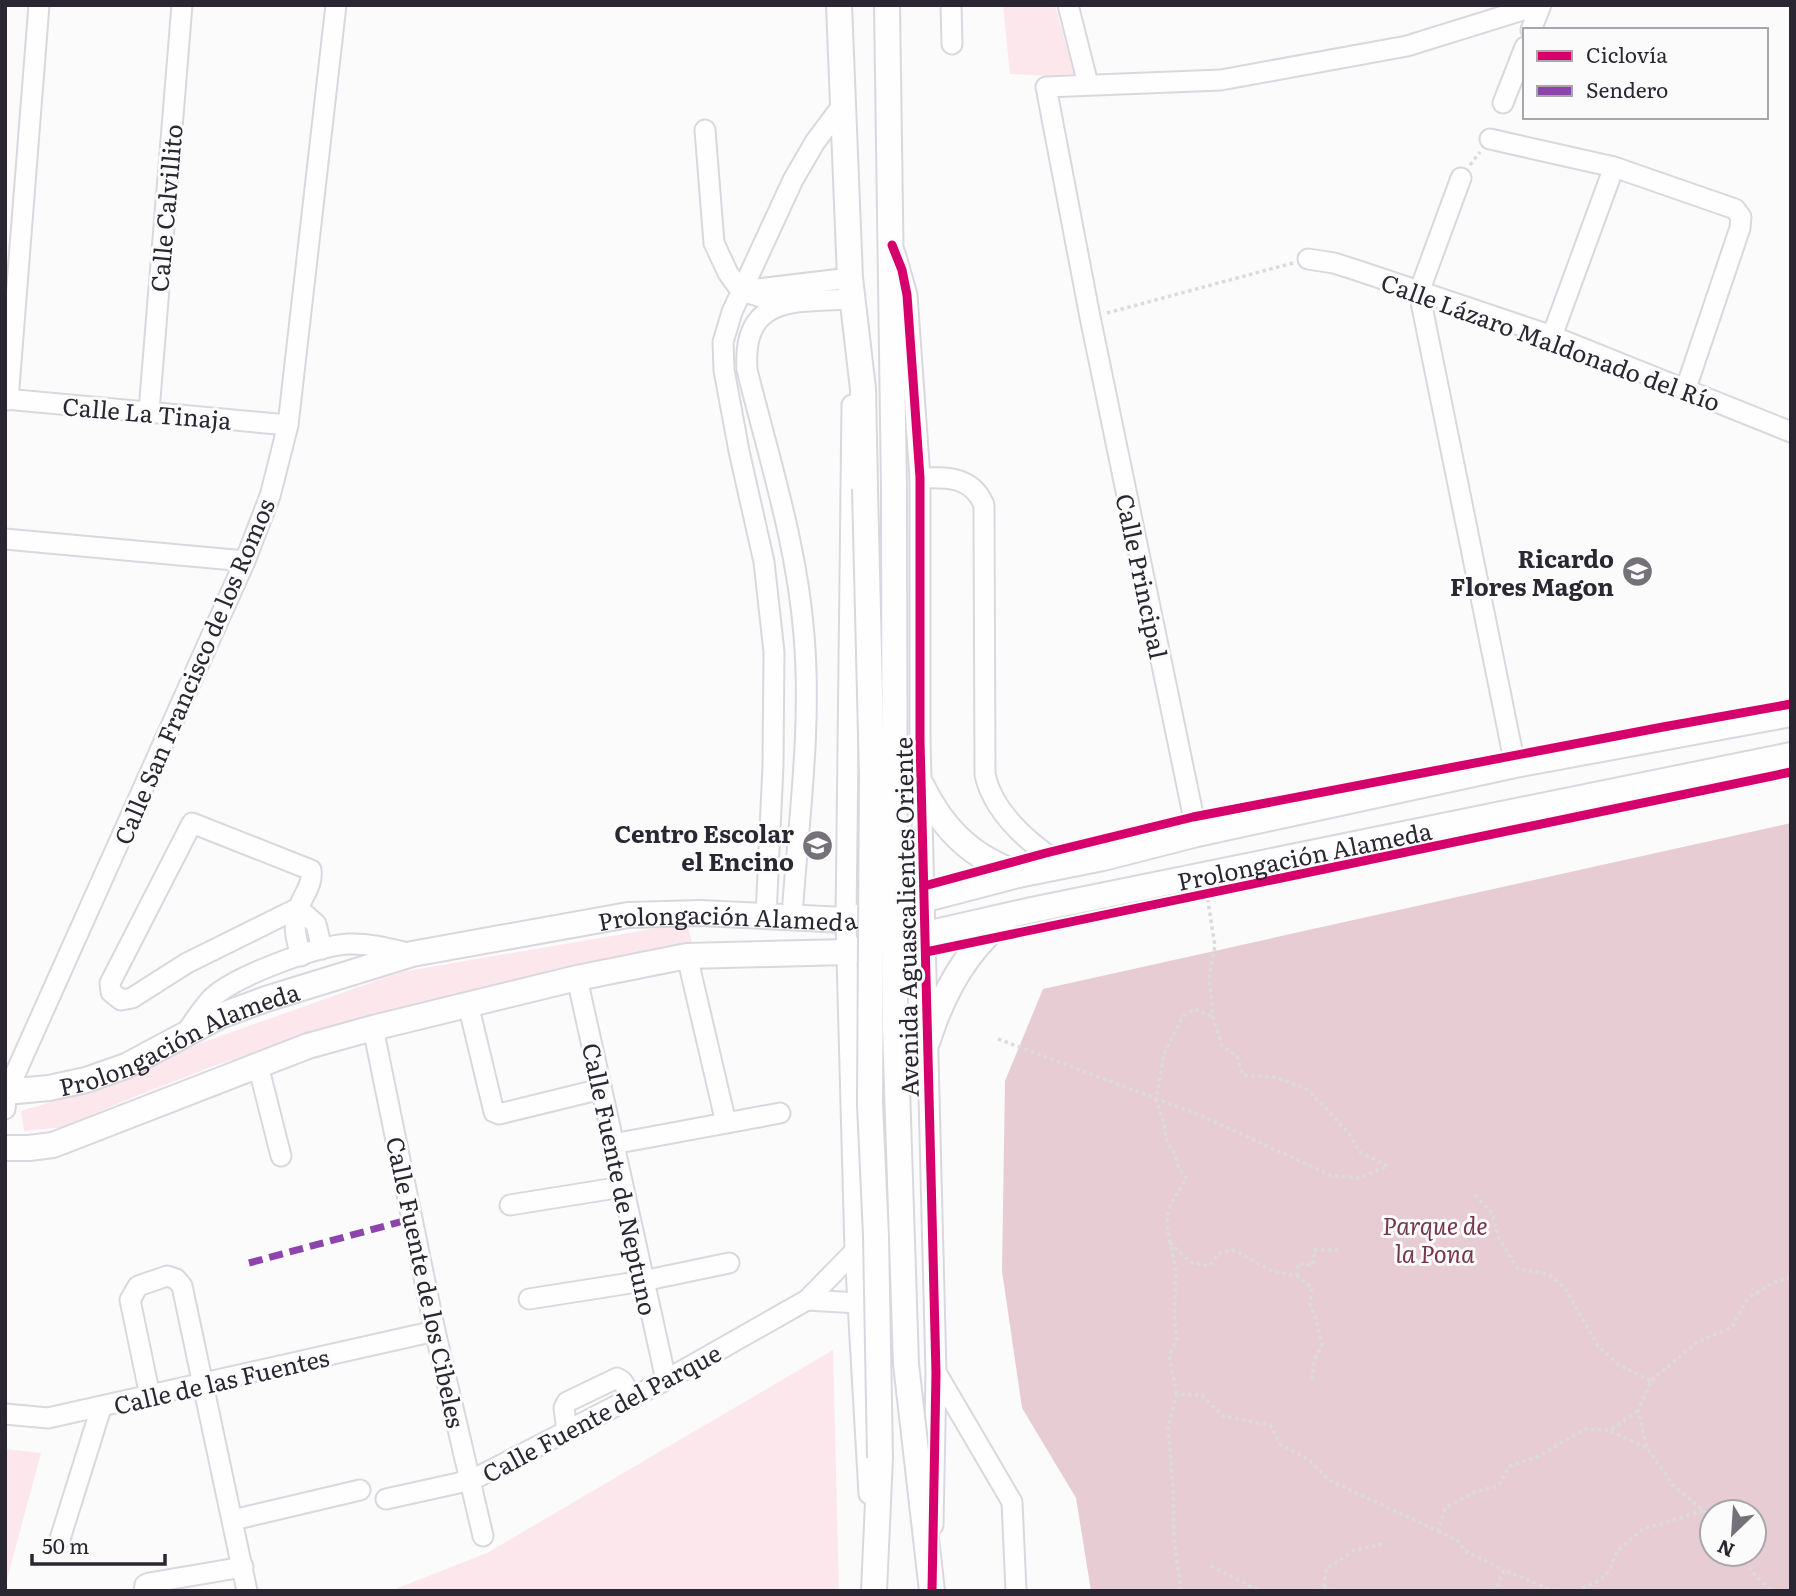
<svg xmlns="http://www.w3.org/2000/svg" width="1796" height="1596" font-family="Literata,serif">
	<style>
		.green { fill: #fce7ed }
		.forest { fill: #e7ccd3; fill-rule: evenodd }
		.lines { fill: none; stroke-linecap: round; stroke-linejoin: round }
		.minor-casing { stroke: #dad8de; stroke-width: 23 }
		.major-casing { stroke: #dad8de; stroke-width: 28 }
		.path { stroke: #dcdbdc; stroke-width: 3.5; stroke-dasharray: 3.5 3.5; stroke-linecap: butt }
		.minor { stroke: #fefefe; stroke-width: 19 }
		.major { stroke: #fefefe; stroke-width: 24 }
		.major-bridge-casing { stroke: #dad8de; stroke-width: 28; stroke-linecap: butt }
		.major-bridge { stroke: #fefefe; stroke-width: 24 }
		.quiet { stroke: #8e44ad; stroke-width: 7; stroke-dasharray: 14 7; stroke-linecap: butt }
		.cycleway-casing { stroke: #fbfbfb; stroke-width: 13 }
		.cycleway { stroke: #d6006c; stroke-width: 9 }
		.labels { text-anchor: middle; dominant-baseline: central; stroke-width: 6; stroke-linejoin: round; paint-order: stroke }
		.street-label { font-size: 24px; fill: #2b2732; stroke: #fbfbfb }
		.poi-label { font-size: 24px; font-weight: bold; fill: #2b2732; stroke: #fbfbfb; text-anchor: end }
		.park-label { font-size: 24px; font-style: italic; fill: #76384c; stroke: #fbfbfb }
	</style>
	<rect width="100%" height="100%" fill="#fbfbfb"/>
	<g class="green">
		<polygon points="1003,5 1055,5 1075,77 1010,74"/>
		<polygon points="687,923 694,950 378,1016 216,1065 119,1103 65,1127 24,1131 21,1111 96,1089 198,1044 401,972"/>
		<polygon points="833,1350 839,1591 390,1591 487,1553"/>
		<polygon points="5,1449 41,1453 5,1587"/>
	</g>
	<path class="forest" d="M 1791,823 L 1791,1591 L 1091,1591 L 1076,1498 L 1022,1408 L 1002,1271 L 1005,1081 L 1043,989 ZM 1712,1512 L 1754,1512 L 1754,1554 L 1712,1554 Z"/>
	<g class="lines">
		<defs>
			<g id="minor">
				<polyline points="951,5 952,44"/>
				<polyline points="1068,5 1088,84"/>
				<polyline points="1531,30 1541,5"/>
				<polyline points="1503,103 1525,47"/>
				<polyline points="705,130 714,243 728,273 741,291 782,303"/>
				<polyline points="1490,139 1614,167 1735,209 1741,217 1740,228 1686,388"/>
				<polyline points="1461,178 1419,292 1515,765"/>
				<polyline points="895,253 907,295 920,478 920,740 936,1373 933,1525"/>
				<polyline points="1308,259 1334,263 1359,271 1552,336 1791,432"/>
				<polyline points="749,290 850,278"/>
				<polyline points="1552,336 1614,167"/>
				<polyline points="5,399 288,425"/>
				<polyline points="8,400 39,5"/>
				<polyline points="852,405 846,920 855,1251 869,1494"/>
				<polyline points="149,411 182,5"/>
				<path d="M 920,478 C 947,477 972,476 984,505 L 985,775 C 994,814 1031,845 1064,866"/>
				<polyline points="5,539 245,561"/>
				<polyline points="1197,834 1090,317 1046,87 1221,80 1407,46 1539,5"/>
				<path d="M 298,908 L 187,963 L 132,998 L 121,1000 L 111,992 L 110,983 L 192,823 L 311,870 C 313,885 304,893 299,907 C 292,924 296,939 301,956"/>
				<polyline points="298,908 316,924 322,949"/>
				<polyline points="766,916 773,765 774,652 764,562 739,451 724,370 723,342 732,312 793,180 815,142 842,106"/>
				<path d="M 792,917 C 798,824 812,729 804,635 C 797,545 769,458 747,370 C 742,294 796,302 852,299"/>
				<polyline points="687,956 726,1123"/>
				<polyline points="577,978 666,1380"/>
				<polyline points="468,1004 494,1112 499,1114 601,1089"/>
				<polyline points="373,1028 435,1331 483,1536"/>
				<path d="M 187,1031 C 195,1020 203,1007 213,997 C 236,976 316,946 348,944 C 370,943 391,949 412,954"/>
				<polyline points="258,1065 281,1156"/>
				<polyline points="5,1109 7,1092 245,561 270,496 288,425 336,5"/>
				<polyline points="613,1144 780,1113"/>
				<polyline points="510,1205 622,1187"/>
				<polyline points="529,1299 643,1281 729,1263"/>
				<polyline points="807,1300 858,1303"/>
				<polyline points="937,1374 1012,1502 1016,1591"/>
				<polyline points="150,1396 130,1300 138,1286 167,1276 176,1279 182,1286 247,1591"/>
				<polyline points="5,1414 48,1418 435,1331"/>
				<polyline points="567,1431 564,1408 567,1402 617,1378 622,1381 633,1398"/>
				<polyline points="386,1499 472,1480 666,1380 807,1300 855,1251"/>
				<polyline points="233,1520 360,1490"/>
				<polyline points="60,1539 101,1408"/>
				<polyline points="144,1591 145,1585 149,1583 243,1567"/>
			</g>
			<g id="major">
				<polyline points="839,5 850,278 863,389 865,489"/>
				<polyline points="887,5 894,490"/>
				<path d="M 922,786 C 936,815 955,840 983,857 C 994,864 1007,869 1018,875"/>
				<path d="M 928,1040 C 943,992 968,947 1009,916"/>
				<path id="s1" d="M 5,1092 L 49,1088 L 86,1080 L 126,1066 L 220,1016 L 266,999 L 412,954 L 628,915 L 701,913 L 846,920 L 1018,875 L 1103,858 L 1197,834 L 1515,765 L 1791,714"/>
				<path id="s2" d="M 5,1148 L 29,1148 L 53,1145 L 308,1046 L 373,1028 L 577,978 L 687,956 L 847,952 L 1032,910 L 1791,755"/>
				<polyline points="917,1460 932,1591"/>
				<polyline points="874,1591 880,1458"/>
			</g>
		</defs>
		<use href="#minor" class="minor-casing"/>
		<use href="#major" class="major-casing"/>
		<g class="path">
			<polyline points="1470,165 1480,152"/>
			<polyline points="1107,313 1293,263"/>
			<polyline points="998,1039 1202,1116 1330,1175 1358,1178 1388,1166 1361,1153 1349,1134 1322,1104 1305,1088 1274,1077 1243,1075 1237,1056 1222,1046 1213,1017 1209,975 1215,946 1207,895"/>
			<polyline points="1475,1195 1492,1213 1499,1238 1518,1269 1548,1274 1565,1288 1598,1346 1619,1365 1651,1381"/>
			<path d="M 1170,1243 C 1163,1210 1169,1205 1187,1179 L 1179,1168 L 1174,1152 L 1167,1142 L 1163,1120 L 1156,1100 L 1164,1054 L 1183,1016 L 1195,1009 L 1213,1017"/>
			<polyline points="1297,1276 1298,1264 1313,1265 1314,1250 1342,1250"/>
			<polyline points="1177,1394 1169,1356 1177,1338 1174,1316 1176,1270 1170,1243 1192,1263 1209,1266 1219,1253 1233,1250 1272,1271 1297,1276 1312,1288 1310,1304 1316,1319 1322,1344 1314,1361 1312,1380"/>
			<polyline points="1611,1431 1647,1448"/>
			<polyline points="1712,1518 1673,1485 1647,1448 1638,1411 1651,1381 1697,1342 1732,1327 1747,1299 1774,1282 1791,1278"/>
			<polyline points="1438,1531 1457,1540 1465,1551 1504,1570"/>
			<polyline points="1744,1554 1751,1571 1772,1591"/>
			<polyline points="1211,1566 1260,1591"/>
			<polyline points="1324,1587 1326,1569 1353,1551 1383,1544"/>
			<polyline points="1181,1591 1174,1540 1173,1486 1168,1427 1177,1394 1202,1395 1223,1416 1270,1425 1281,1445 1308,1459 1329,1480 1438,1531 1445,1508 1474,1492 1498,1486 1510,1466 1537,1457 1585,1429 1610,1430 1638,1411"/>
			<polyline points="1318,1591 1324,1587 1332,1591"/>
			<polyline points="1492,1591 1497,1587 1504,1570 1554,1591"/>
			<polyline points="1576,1591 1599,1581 1609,1571 1617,1551 1643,1529 1703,1511"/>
		</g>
		<use href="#minor" class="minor"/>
		<use href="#major" class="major"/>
		<defs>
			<g id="major-bridge">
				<polyline points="865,489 872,776 870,1104 876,1236 880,1458"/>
				<polyline points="894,490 895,1027 906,1364 917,1460"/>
			</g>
		</defs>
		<use href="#major-bridge" class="major-bridge-casing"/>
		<use href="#major-bridge" class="major-bridge"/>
		<polyline class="quiet" points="249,1263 411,1219"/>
		<defs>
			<g id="cycleway">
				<polyline points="892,245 902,270 907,295 920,478 920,740 936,1373 932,1591"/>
				<polyline points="924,886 1046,853 1193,817 1663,727 1791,704"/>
				<polyline points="926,952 1791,772"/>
			</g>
		</defs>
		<use href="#cycleway" class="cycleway-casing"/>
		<use href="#cycleway" class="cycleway"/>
	</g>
	<defs>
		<symbol id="school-disc" viewBox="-11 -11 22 22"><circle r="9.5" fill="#747178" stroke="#fbfbfb"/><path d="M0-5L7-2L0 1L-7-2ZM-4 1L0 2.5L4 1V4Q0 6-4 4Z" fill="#fff"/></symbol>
		<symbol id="university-disc" viewBox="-11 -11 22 22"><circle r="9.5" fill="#747178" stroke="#fbfbfb"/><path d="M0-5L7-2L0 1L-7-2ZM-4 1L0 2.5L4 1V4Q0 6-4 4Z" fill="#fff"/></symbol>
	</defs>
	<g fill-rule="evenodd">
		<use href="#school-disc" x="1620" y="554" width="35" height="35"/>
		<use href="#university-disc" x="800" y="828" width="35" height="35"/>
	</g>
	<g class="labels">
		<g class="street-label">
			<text transform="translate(165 208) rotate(-85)">Calle Calvillito</text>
			<text transform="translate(1551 341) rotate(20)">Calle Lázaro Maldonado del Río</text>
			<text transform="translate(147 412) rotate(5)">Calle La Tinaja</text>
			<text transform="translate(1143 576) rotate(78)">Calle Principal</text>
			<text transform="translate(193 671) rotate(-67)">Calle San Francisco de los Romos</text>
			<text stroke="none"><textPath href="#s2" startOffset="1339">Prolongación Alameda</textPath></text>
			<text transform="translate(905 917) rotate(-91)">Avenida Aguascalientes Oriente</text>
			<text stroke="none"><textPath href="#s1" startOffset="751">Prolongación Alameda</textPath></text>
			<text stroke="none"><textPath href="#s1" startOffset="184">Prolongación Alameda</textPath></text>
			<text transform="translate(621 1179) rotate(78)">Calle Fuente de Neptuno</text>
			<text transform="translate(427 1282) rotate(78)">Calle Fuente de los Cibeles</text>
			<text transform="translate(221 1380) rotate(-13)">Calle de las Fuentes</text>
			<text transform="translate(601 1412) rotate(-28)">Calle Fuente del Parque</text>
		</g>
		<g class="poi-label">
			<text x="1614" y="557">Ricardo<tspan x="1614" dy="28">Flores Magon</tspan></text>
			<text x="794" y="832">Centro Escolar<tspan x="794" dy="28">el Encino</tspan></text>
		</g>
		<g class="park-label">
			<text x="1435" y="1224">Parque de<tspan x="1435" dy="28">la Pona</tspan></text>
		</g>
	</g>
	<rect width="1796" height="1596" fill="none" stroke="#2b2732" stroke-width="14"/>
	<rect x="1523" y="28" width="245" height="91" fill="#fbfbfb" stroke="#a8a6ab" stroke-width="2"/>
	<rect x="1537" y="51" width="35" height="10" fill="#d6006c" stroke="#a8a6ab" stroke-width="2"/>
	<text x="1586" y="63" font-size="21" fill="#2b2732">Ciclovía</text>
	<rect x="1537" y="86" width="35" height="10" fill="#8e44ad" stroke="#a8a6ab" stroke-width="2"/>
	<text x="1586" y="98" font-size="21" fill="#2b2732">Sendero</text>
	<g transform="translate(1733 1533) rotate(205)"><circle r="33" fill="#fbfbfb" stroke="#a8a6ab" stroke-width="2"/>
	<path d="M0-5L12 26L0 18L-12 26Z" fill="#747178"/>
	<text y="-10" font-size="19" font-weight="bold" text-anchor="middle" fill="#2b2732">N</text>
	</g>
	<path d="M32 1554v10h133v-10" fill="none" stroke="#2b2732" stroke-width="3.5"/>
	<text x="42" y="1554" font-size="21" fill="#2b2732" stroke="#fbfbfb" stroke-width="5" paint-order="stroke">50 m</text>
</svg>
